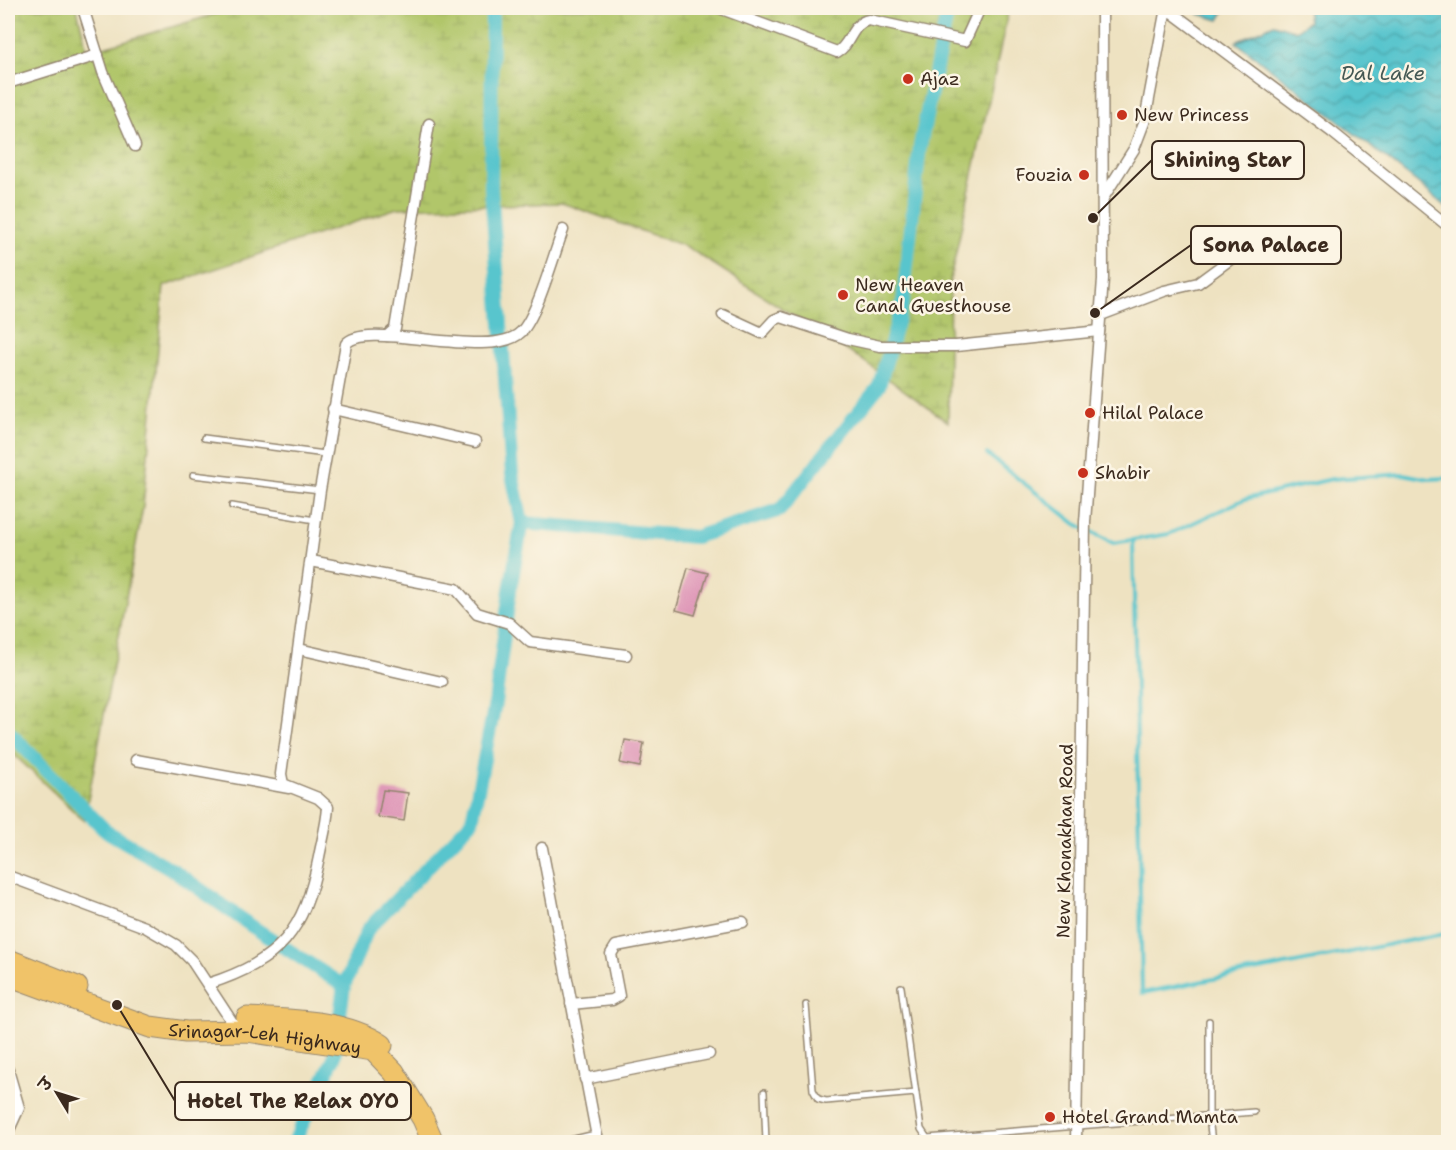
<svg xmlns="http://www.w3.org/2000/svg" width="1456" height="1150" font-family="'Shantell Sans','Playpen Sans Deva',sans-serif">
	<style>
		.wetland { fill: url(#wetland-marsh); stroke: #767844; stroke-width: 1.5 }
		.water { fill: url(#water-waves); stroke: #4a7876; stroke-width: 1.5 }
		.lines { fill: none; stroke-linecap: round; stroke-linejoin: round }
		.stream { stroke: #58c5cd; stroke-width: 4 }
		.canal { stroke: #58c5cd; stroke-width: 14 }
		.building { fill: #df98b8 }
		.lane-casing { stroke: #948670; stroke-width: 8 }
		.street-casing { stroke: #948670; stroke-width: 13 }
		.highway-casing { stroke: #948670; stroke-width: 23 }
		.lane { stroke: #fff; stroke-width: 5 }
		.street { stroke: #fff; stroke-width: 10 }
		.highway { stroke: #f0c369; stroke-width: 21 }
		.poi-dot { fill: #c8321e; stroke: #fcf5e5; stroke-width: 2 }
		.labels { text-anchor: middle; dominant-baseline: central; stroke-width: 5; stroke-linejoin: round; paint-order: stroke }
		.poi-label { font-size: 18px; fill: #3b2a1e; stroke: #fcf5e5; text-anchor: start }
		.street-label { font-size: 18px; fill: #3b2a1e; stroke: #fcf5e5 }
		.water-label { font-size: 20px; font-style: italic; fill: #445853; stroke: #fcf5e5 }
		.leader { fill: none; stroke: #3b2a1e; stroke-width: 2 }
		.callout-dot { fill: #3b2a1e; stroke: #fcf5e5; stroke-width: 2 }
		.callout { fill: #fcf5e5; stroke: #3b2a1e; stroke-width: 2 }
		.callout-label { font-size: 20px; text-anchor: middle; font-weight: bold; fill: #3b2a1e }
	</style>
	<defs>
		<pattern id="wetland-marsh" width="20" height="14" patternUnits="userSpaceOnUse" patternTransform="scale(1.5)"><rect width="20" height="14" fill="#b1c66b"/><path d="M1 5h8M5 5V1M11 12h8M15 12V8" fill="none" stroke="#99aa5c"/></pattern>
		<pattern id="water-waves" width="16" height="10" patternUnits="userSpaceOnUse" patternTransform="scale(1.5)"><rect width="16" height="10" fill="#58c5cd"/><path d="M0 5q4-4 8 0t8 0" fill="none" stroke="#4aa0a6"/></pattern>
	</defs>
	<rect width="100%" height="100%" fill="#fcf5e5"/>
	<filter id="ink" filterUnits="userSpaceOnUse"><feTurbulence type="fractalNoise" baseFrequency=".0167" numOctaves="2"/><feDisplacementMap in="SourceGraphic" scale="12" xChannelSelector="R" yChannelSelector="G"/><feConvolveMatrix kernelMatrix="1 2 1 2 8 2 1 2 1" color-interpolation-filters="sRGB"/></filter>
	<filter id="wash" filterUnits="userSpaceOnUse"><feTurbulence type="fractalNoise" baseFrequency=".008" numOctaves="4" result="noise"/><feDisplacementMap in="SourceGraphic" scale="24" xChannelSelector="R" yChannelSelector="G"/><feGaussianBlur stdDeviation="1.35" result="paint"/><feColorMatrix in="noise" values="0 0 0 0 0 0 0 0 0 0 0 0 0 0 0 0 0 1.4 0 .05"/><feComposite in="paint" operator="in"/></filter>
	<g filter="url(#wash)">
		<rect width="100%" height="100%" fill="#eee2c1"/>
		<polygon class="wetland" points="8,8 77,8 87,52 236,8 1009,8 950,280 948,422 858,357 687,247 562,203 397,208 164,286 143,507 84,821 8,749"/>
		<g class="water">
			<polygon points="1196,8 1226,8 1219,20 1199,14"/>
			<polygon points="1307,8 1448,8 1448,209 1418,183 1236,42 1274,24 1296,31 1309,21"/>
		</g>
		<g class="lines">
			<g class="stream">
				<polyline points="987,454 1076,524 1113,543 1169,534 1245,499 1332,479 1403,474 1429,479 1448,478"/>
				<polyline points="1133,541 1142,993 1448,933"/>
			</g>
			<g class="canal">
				<polyline points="522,523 695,537 780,510 879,386 903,301 920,146 946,19 953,8"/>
				<polyline points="8,731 106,831 173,870 253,927 344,986"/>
				<polyline points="294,1142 334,1058 344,986 368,929 472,821 495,703 510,590 522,523 512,474 491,188 492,8"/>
			</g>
		</g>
		<g id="blocks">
			<g class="building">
				<polygon points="688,568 708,573 695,615 676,610"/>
				<polygon points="625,740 644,743 640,767 620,763"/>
				<polygon points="383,790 408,793 404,821 378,817"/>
			</g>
		</g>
	</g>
	<g filter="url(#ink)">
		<use href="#blocks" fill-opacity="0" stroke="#948670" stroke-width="1.5"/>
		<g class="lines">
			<defs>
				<g id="lane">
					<polyline points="204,438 325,454"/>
					<polyline points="193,475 320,490"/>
					<polyline points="232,506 315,520"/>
					<polyline points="901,987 921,1129 927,1138 1254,1112"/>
					<polyline points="806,1005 813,1090 818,1099 826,1101 916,1093"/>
					<polyline points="1209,1021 1209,1118 1212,1142"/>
					<polyline points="764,1092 766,1142"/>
				</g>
				<g id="street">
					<polyline points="83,8 103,72 135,146"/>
					<path d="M 719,8 L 837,52 C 851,45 851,23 869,20 L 965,41 L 980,8"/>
					<polyline points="8,83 98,55"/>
					<polyline points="1103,198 1134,149 1145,120 1166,8 1332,132 1448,226"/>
					<polyline points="723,315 762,333 774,320 781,317 848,339 880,346 956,346 1099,331"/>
					<polyline points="1101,315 1164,291 1198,283 1247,247"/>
					<polyline points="387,336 395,329 429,124"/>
					<polyline points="333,409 475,442"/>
					<polyline points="311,561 456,589 477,613 509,623 530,642 626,655"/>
					<polyline points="299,649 442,682"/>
					<polyline points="136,760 289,788"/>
					<polyline points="542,848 598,1142"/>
					<polyline points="8,876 145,927 176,945 192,961 238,1031"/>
					<path d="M 208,984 C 281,960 304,932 319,857 C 322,841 327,824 328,807 L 318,798 L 283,784 L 281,774 L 320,490 L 346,344 C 365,319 492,362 521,332 C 537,316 554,254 563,230"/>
					<polyline points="571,1004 612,1000 619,996 611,954 616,946 743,922"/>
					<polyline points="8,1070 19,1108 8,1132"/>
					<polyline points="585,1079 709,1054"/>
					<polyline points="572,1142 597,1136"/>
					<polyline points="1076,1142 1085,522 1103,279 1102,8"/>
				</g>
				<g id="highway">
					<polyline points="11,961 77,987"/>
					<path id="s1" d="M 8,975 L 150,1027 L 186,1032 L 247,1031 L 373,1050 L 394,1072 L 423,1119 L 433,1142"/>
					<path d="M 247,1018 C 290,1020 345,1020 382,1045"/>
				</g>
			</defs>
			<use href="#lane" class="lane-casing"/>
			<use href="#street" class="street-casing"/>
			<use href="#highway" class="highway-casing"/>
			<use href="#lane" class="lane"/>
			<use href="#street" class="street"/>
			<use href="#highway" class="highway"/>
		</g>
	</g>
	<g class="poi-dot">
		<circle cx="908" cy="79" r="6"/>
		<circle cx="1122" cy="115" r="6"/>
		<circle cx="1084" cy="175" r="6"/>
		<circle cx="843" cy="295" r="6"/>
		<circle cx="1090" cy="413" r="6"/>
		<circle cx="1083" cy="473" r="6"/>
		<circle cx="1050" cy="1117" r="6"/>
	</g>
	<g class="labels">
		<g class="poi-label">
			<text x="920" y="79">Ajaz</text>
			<text x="1134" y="115">New Princess</text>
			<text x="1072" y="175" text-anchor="end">Fouzia</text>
			<text x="855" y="285">New Heaven<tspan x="855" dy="21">Canal Guesthouse</tspan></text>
			<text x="1102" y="413">Hilal Palace</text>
			<text x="1095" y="473">Shabir</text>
			<text x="1062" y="1117">Hotel Grand Mamta</text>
		</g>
		<g class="street-label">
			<text transform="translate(1065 841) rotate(-89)">New Khonakhan Road</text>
			<text stroke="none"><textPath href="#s1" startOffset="267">Srinagar-Leh Highway</textPath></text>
		</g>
		<g class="water-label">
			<text x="1383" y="73">Dal Lake</text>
		</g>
	</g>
	<path class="leader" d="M1093 218L1152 160M1095 313L1191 245M117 1005L175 1101"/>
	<g class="callout-dot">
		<circle cx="1093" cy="218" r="6"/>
		<circle cx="1095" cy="313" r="6"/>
		<circle cx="117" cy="1005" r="6"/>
	</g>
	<g class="callout">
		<rect x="1152" y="141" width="152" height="38" rx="6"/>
		<rect x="1191" y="226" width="150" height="38" rx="6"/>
		<rect x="175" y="1082" width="236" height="38" rx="6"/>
	</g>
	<g class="callout-label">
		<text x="1228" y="167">Shining Star</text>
		<text x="1266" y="252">Sona Palace</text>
		<text x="293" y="1108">Hotel The Relax OYO</text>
	</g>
	<rect width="1456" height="1150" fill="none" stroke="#fcf5e5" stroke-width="30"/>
	<g transform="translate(57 1093) rotate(308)" stroke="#fcf5e5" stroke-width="4.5" paint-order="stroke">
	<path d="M0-4.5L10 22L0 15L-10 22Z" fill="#3b2a1e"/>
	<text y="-9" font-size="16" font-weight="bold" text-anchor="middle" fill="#3b2a1e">उ</text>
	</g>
</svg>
